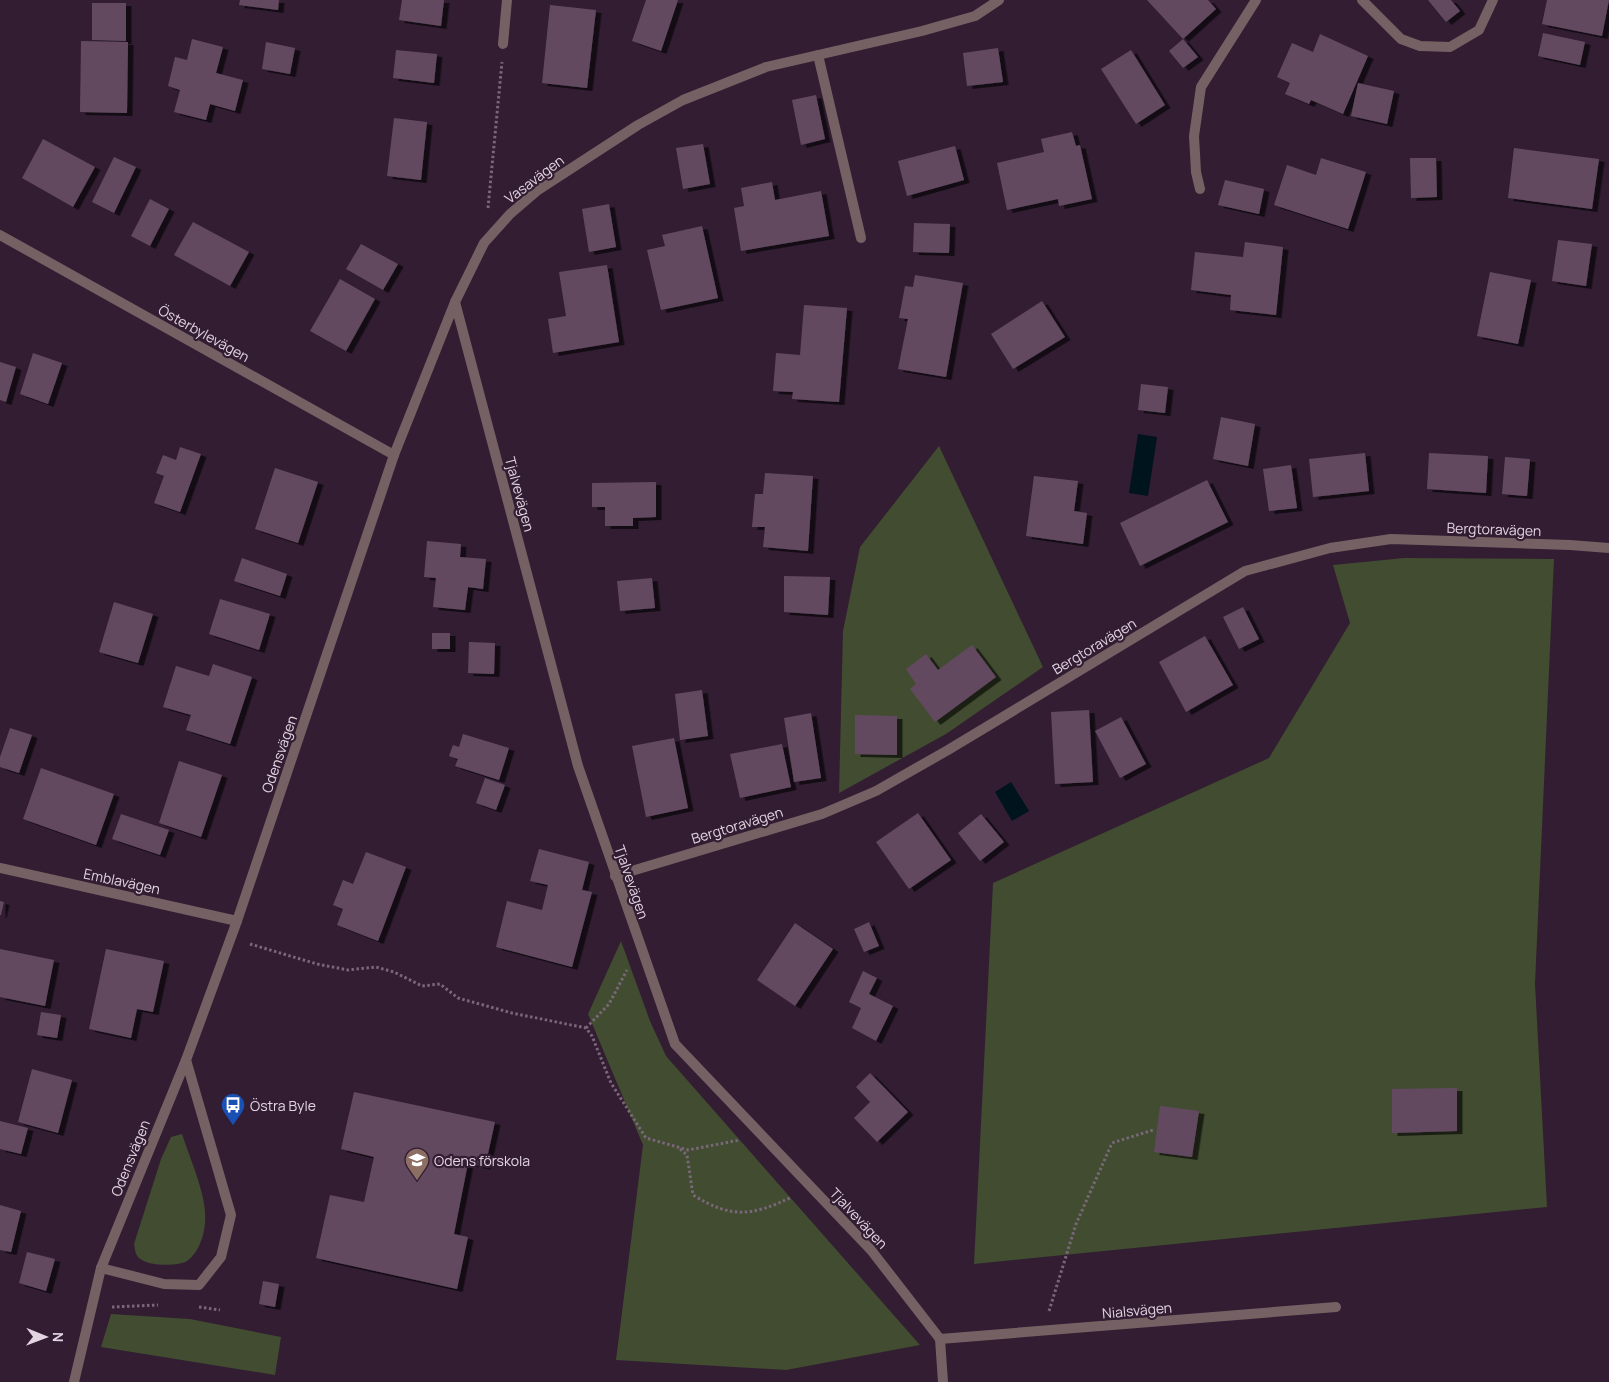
<svg xmlns="http://www.w3.org/2000/svg" width="1609" height="1382" font-family="Manrope,sans-serif">
	<style>
		.green { fill: #414c30 }
		.water { fill: #00141d }
		.building { fill: #624a61; filter: url(#shadow) }
		.lines { fill: none; stroke-linecap: round; stroke-linejoin: round }
		.path { stroke: #7a677a; stroke-width: 3; stroke-dasharray: 2.5 2.5; stroke-linecap: butt }
		.service { stroke: #756163; stroke-width: 10 }
		.minor { stroke: #756163; stroke-width: 10 }
		.labels { text-anchor: middle; dominant-baseline: central; stroke-width: 4.5; stroke-linejoin: round; paint-order: stroke }
		.street-label { font-size: 14px; fill: #e3d4e2; stroke: #321d32 }
		.poi-label { font-size: 14px; fill: #e3d4e2; stroke: #321d32; text-anchor: start }
	</style>
	<defs>
		<filter id="shadow"><feDropShadow dx="5.5" dy="3" stdDeviation="0" flood-color="#0009"/></filter>
	</defs>
	<rect width="100%" height="100%" fill="#321d32"/>
	<g class="green">
		<polygon points="939,446 1043,667 946,734 839,793 843,631 860,547"/>
		<polygon points="1404,558 1554,559 1535,984 1547,1207 974,1264 993,883 1269,758 1350,623 1333,565"/>
		<polygon points="621,941 650,1021 666,1056 920,1345 786,1370 616,1360 643,1145 588,1014"/>
		<path d="M 182,1134 C 190,1159 208,1198 205,1223 C 204,1237 198,1253 187,1261 C 177,1267 147,1266 139,1258 C 135,1254 135,1249 134,1244 L 161,1159 L 171,1137 Z"/>
		<polygon points="111,1314 190,1319 281,1337 275,1375 101,1347"/>
	</g>
	<g class="water">
		<polygon points="1138,434 1157,437 1148,496 1129,493"/>
		<polygon points="1011,782 1029,811 1012,821 995,792"/>
	</g>
	<g class="building">
		<polygon points="240,0 279,0 278,10 239,5"/>
		<polygon points="402,0 444,0 441,26 399,20"/>
		<polygon points="646,0 678,0 661,51 632,41"/>
		<polygon points="1147,0 1208,0 1216,9 1183,39"/>
		<polygon points="1428,0 1451,0 1460,11 1446,22"/>
		<polygon points="1547,0 1609,0 1602,36 1542,24"/>
		<polygon points="92,3 126,3 126,41 92,40"/>
		<polygon points="550,5 596,10 587,88 542,83"/>
		<polygon points="1543,33 1585,42 1580,65 1538,56"/>
		<polygon points="1320,34 1368,56 1343,114 1311,100 1309,104 1285,94 1290,83 1277,77 1292,43 1313,52"/>
		<polygon points="192,39 223,47 216,73 243,80 235,111 210,104 206,120 174,112 180,90 168,86 175,57 187,60"/>
		<polygon points="1183,39 1198,57 1183,68 1169,51"/>
		<polygon points="81,41 128,42 127,113 80,112"/>
		<polygon points="266,42 295,48 290,74 262,69"/>
		<polygon points="998,48 1003,82 967,86 963,53"/>
		<polygon points="396,50 437,54 434,83 393,78"/>
		<polygon points="1131,50 1165,105 1136,124 1101,69"/>
		<polygon points="1358,83 1394,91 1387,124 1351,116"/>
		<polygon points="816,95 825,139 801,145 792,100"/>
		<polygon points="394,118 427,122 421,180 387,176"/>
		<polygon points="1072,132 1076,146 1080,145 1092,199 1059,206 1058,199 1007,210 997,163 1044,152 1041,139"/>
		<polygon points="43,139 95,167 73,207 22,178"/>
		<polygon points="703,144 710,184 683,189 676,148"/>
		<polygon points="955,146 964,180 907,196 898,161"/>
		<polygon points="1514,148 1599,159 1592,209 1508,198"/>
		<polygon points="114,157 136,167 114,213 92,202"/>
		<polygon points="1321,158 1366,172 1348,229 1274,205 1287,165 1316,175"/>
		<polygon points="1410,158 1436,158 1437,197 1411,198"/>
		<polygon points="1225,180 1264,189 1259,214 1218,205"/>
		<polygon points="772,182 775,200 821,191 829,236 741,251 734,208 744,206 741,188"/>
		<polygon points="150,199 169,209 150,246 131,236"/>
		<polygon points="609,204 616,247 589,252 582,209"/>
		<polygon points="193,222 249,252 230,286 174,255"/>
		<polygon points="914,223 950,224 949,253 913,252"/>
		<polygon points="702,226 718,298 661,310 647,250 665,246 662,235"/>
		<polygon points="1558,240 1592,244 1586,286 1552,281"/>
		<polygon points="1245,242 1283,247 1276,315 1230,310 1231,295 1191,290 1195,252 1243,257"/>
		<polygon points="361,244 398,264 383,290 346,269"/>
		<polygon points="607,265 619,342 553,353 548,319 566,316 559,272"/>
		<polygon points="1490,272 1531,280 1518,344 1477,336"/>
		<polygon points="915,275 963,283 946,377 898,369 908,319 899,318 905,286 913,287"/>
		<polygon points="340,279 375,299 346,351 310,331"/>
		<polygon points="1042,301 1065,337 1013,369 991,334"/>
		<polygon points="804,305 847,308 839,402 792,399 793,392 773,391 776,353 800,355"/>
		<polygon points="33,353 62,363 48,404 20,394"/>
		<polygon points="0,362 16,367 6,402 0,400"/>
		<polygon points="1141,384 1168,387 1165,413 1138,410"/>
		<polygon points="1221,417 1255,424 1248,466 1213,459"/>
		<polygon points="180,447 201,454 180,512 154,503 164,476 156,473 163,455 176,460"/>
		<polygon points="1365,453 1369,491 1313,497 1309,459"/>
		<polygon points="1429,453 1488,456 1486,493 1427,489"/>
		<polygon points="1505,457 1530,459 1527,496 1502,494"/>
		<polygon points="1291,465 1297,508 1269,511 1263,469"/>
		<polygon points="275,468 318,482 298,543 255,529"/>
		<polygon points="765,473 813,476 808,551 763,547 765,527 752,527 755,494 763,494"/>
		<polygon points="1034,476 1078,481 1074,511 1087,513 1083,544 1026,536"/>
		<polygon points="1207,480 1228,522 1140,566 1120,523"/>
		<polygon points="656,482 656,517 633,518 633,526 605,526 605,507 592,507 592,483"/>
		<polygon points="427,541 461,544 460,557 486,559 483,589 468,587 465,610 433,607 436,578 424,577"/>
		<polygon points="242,558 287,574 280,596 234,581"/>
		<polygon points="784,576 830,577 828,615 784,612"/>
		<polygon points="652,578 655,608 620,611 617,581"/>
		<polygon points="220,599 270,614 259,650 209,634"/>
		<polygon points="114,602 153,614 138,663 99,652"/>
		<polygon points="1243,607 1259,639 1239,649 1223,617"/>
		<rect x="432" y="633" width="18" height="16"/>
		<polygon points="1205,636 1233,685 1186,712 1159,662"/>
		<polygon points="469,642 495,643 494,674 468,673"/>
		<polygon points="972,645 996,677 935,722 910,689 916,684 906,669 926,654 938,670"/>
		<polygon points="213,664 252,677 230,744 186,730 191,715 163,707 176,666 209,676"/>
		<polygon points="702,690 708,736 680,740 675,694"/>
		<polygon points="1089,710 1093,782 1055,784 1051,712"/>
		<polygon points="811,713 821,778 794,782 784,718"/>
		<polygon points="855,715 897,716 897,755 855,754"/>
		<polygon points="1121,717 1146,764 1120,778 1095,731"/>
		<polygon points="10,728 32,735 19,773 0,767 0,757"/>
		<polygon points="463,734 509,748 499,780 455,766 458,759 449,756 453,745 459,747"/>
		<polygon points="674,738 688,808 646,817 632,746"/>
		<polygon points="782,744 791,787 740,798 730,754"/>
		<polygon points="179,761 222,775 201,837 159,823"/>
		<polygon points="41,768 114,794 96,845 23,819"/>
		<polygon points="485,778 505,785 496,810 476,803"/>
		<polygon points="918,813 951,860 909,889 876,842"/>
		<polygon points="121,814 169,830 160,855 112,839"/>
		<polygon points="981,814 1004,842 980,861 958,833"/>
		<polygon points="539,849 589,862 582,890 592,892 572,967 496,947 507,901 542,910 548,885 530,881"/>
		<polygon points="366,852 406,867 378,941 337,925 343,909 333,905 343,880 353,884"/>
		<polygon points="0,901 4,902 1,915 0,915"/>
		<polygon points="869,922 879,946 864,952 854,929"/>
		<polygon points="795,923 833,949 795,1006 757,980"/>
		<polygon points="0,949 54,960 45,1006 0,997"/>
		<polygon points="106,949 164,961 153,1012 137,1009 131,1038 89,1029"/>
		<polygon points="863,971 877,978 869,994 893,1006 876,1041 852,1028 861,1008 849,1002"/>
		<polygon points="41,1012 61,1015 57,1038 37,1035"/>
		<polygon points="32,1069 72,1080 58,1133 18,1122"/>
		<polygon points="870,1073 908,1112 877,1142 854,1118 870,1102 856,1087"/>
		<polygon points="1457,1088 1457,1131 1392,1133 1392,1089"/>
		<polygon points="354,1092 495,1122 485,1167 468,1163 454,1234 468,1237 457,1289 316,1258 330,1195 364,1202 374,1157 341,1149"/>
		<polygon points="1160,1106 1199,1111 1192,1157 1154,1152"/>
		<polygon points="0,1121 28,1128 21,1154 0,1149"/>
		<polygon points="0,1205 21,1211 11,1252 0,1250"/>
		<polygon points="27,1252 55,1259 46,1291 19,1283"/>
		<polygon points="263,1281 279,1284 275,1307 259,1304"/>
	</g>
	<g class="lines">
		<g class="path">
			<polyline points="488,208 502,62"/>
			<polyline points="250,944 317,964 348,970 376,967 394,972 422,986 440,984 458,998 512,1013 586,1028 592,1036 611,1083 646,1138 688,1150 740,1140"/>
			<polyline points="586,1028 609,1004 627,970"/>
			<path d="M 680,1149 L 687,1155 L 693,1195 C 732,1219 752,1216 792,1197"/>
			<polyline points="112,1307 158,1305"/>
			<polyline points="199,1307 220,1310"/>
			<polyline points="1049,1311 1076,1224 1112,1143 1153,1130"/>
		</g>
		<polyline class="service" points="940,1339 1336,1307"/>
		<g class="minor">
			<polyline points="1362,0 1401,39 1420,46 1450,47 1479,30 1493,0"/>
			<polyline points="503,44 507,0"/>
			<polyline points="818,55 861,238"/>
			<polyline points="1200,189 1196,172 1194,136 1201,87 1256,0"/>
			<polyline points="0,235 394,455"/>
			<polyline points="455,302 578,766 675,1044 871,1250 940,1339 943,1382"/>
			<polyline points="0,868 237,921"/>
			<polyline points="615,876 822,814 876,791 948,750 1245,571 1330,548 1391,539 1570,545 1609,548"/>
			<polyline points="101,1268 164,1284 199,1285 221,1257 231,1215 186,1060"/>
			<polyline points="74,1382 101,1268 186,1060 237,921 394,455 455,302 484,243 510,214 538,190 638,125 683,100 766,67 922,31 975,16 999,0"/>
		</g>
	</g>
	<defs>
		<symbol id="bus-pin" viewBox="-11 -11 22 30"><path d="M0 17L-7.5 6A9.5 9.5 0 1 1 7.5 6Z" fill="#1a4fb4" stroke="#321d32"/><path d="M-5-6H5V4H4V6H2V4H-2V6H-4V4H-5ZM-3.5-4V0h7V-4ZM-3.5 1.2v1.5H-2V1.2ZM2 1.2v1.5H3.5V1.2Z" fill="#fff"/></symbol>
		<symbol id="school-pin" viewBox="-11 -11 22 30"><path d="M0 17L-7.5 6A9.5 9.5 0 1 1 7.5 6Z" fill="#8d6e63" stroke="#321d32"/><path d="M0-5L7-2L0 1L-7-2ZM-4 1L0 2.5L4 1V4Q0 6-4 4Z" fill="#fff"/></symbol>
	</defs>
	<g fill-rule="evenodd">
		<use href="#bus-pin" x="219" y="1091" width="28" height="38"/>
		<use href="#school-pin" x="403" y="1146" width="28" height="38"/>
	</g>
	<g class="labels">
		<g class="street-label">
			<text transform="translate(534 179) rotate(-37)">Vasavägen</text>
			<text transform="translate(204 333) rotate(29)">Österbylevägen</text>
			<text transform="translate(520 494) rotate(75)">Tjalvevägen</text>
			<text transform="translate(1494 529) rotate(2)">Bergtoravägen</text>
			<text transform="translate(1094 646) rotate(-31)">Bergtoravägen</text>
			<text transform="translate(279 754) rotate(-71)">Odensvägen</text>
			<text transform="translate(737 825) rotate(-17)">Bergtoravägen</text>
			<text transform="translate(122 881) rotate(12)">Emblavägen</text>
			<text transform="translate(632 882) rotate(71)">Tjalvevägen</text>
			<text transform="translate(130 1158) rotate(-68)">Odensvägen</text>
			<text transform="translate(859 1218) rotate(47)">Tjalvevägen</text>
			<text transform="translate(1137 1310) rotate(-5)">Nialsvägen</text>
		</g>
		<g class="poi-label">
			<text x="250" y="1105">Östra Byle</text>
			<text x="434" y="1160">Odens förskola</text>
		</g>
	</g>
	<g transform="translate(45 1337) rotate(91)" stroke="#321d32" stroke-width="4" paint-order="stroke">
	<path d="M0-4L9 19L0 12L-9 19Z" fill="#e3d4e2"/>
	<text y="-8" font-size="14" font-weight="bold" text-anchor="middle" fill="#e3d4e2">N</text>
	</g>
</svg>
